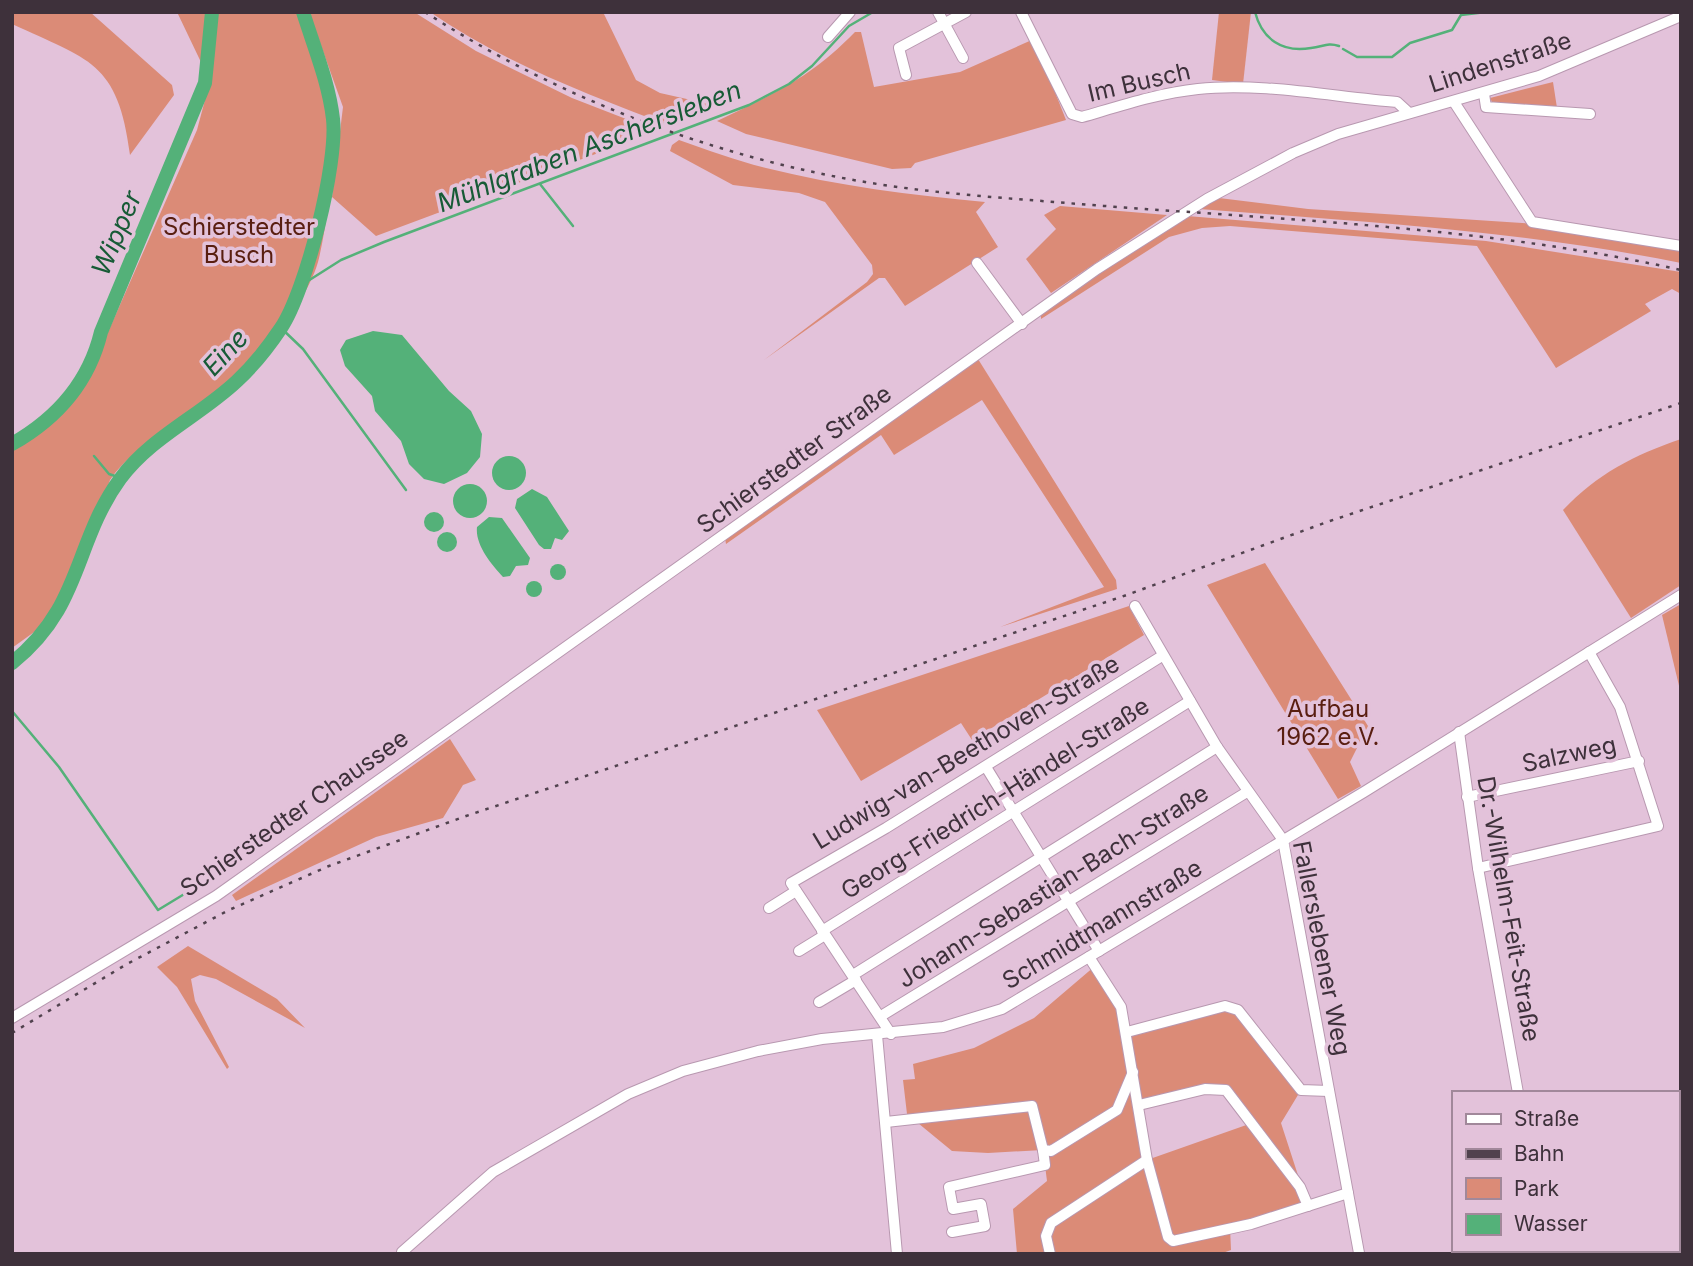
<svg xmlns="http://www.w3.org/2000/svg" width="1693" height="1266" font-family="Inter,sans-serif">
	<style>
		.green { fill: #db8b77; fill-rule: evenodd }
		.water { fill: #54b179 }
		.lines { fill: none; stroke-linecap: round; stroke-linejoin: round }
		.stream { stroke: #54b179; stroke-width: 2.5 }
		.river { stroke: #54b179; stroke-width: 14 }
		.minor-casing { stroke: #b898b0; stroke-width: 12 }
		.minor { stroke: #fff; stroke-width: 10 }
		.rail { stroke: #51424e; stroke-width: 2.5; stroke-dasharray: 3.5 7; stroke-linecap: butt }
		.labels { text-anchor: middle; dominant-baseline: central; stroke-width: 7; stroke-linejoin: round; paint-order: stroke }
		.street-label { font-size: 24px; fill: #3e313b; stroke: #e3c2da }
		.park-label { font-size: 24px; fill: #591e10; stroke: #e3c2da }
		.water-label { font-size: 26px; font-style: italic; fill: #175b36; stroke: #e3c2da }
	</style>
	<rect width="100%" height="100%" fill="#e3c2da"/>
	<g class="green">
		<path d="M 12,12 L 90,12 L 172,85 L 174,95 L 130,155 C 118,61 89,60 12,24 Z"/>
		<path d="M 177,12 L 301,13 C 315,47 330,82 333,119 C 336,153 327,228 318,262 C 308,300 251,373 220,398 C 184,428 137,440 110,480 L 71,592 L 48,622 L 12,648 L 12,439 L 66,404 L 90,373 L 197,130 L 210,81 Z"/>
		<polygon points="309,12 414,12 476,51 572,98 657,131 376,236 332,197 343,107"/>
		<path d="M 430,12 L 603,12 L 636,80 L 660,93 L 709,104 L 673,127 C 589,95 504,63 430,12 Z"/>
		<polygon points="1219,12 1251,12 1243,84 1212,80"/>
		<path d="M 855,32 L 861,32 L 874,87 L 960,72 L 1034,39 L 1066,120 L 915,163 L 911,168 L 892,169 L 746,134 L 717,121 C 774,94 810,78 855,32 Z"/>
		<polygon points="1553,82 1557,108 1493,104 1490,98"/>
		<path d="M 679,140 C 708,150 737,161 766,168 C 838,186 911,195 985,202 L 976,212 L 998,247 L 905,306 L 885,278 L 879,278 L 764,360 L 867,282 L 873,274 L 872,265 L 825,202 L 799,193 L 733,185 L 670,151 L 672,145 Z"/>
		<path d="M 1219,198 L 1308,209 L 1537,224 L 1681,250 L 1681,263 C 1522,231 1360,221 1199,209 Z"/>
		<polygon points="1060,206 1167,215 1051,293 1026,259 1056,229 1044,215"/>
		<polygon points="1187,216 1486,241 1681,272 1681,294 1672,289 1645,304 1651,311 1556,368 1477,246 1230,226 1202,228 1169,237 1041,319 1041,315 1096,273"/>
		<polygon points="978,359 1116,580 1117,589 1000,627 1104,587 982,400 894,455 881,435 726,544 725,538"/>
		<path d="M 1681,439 L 1681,585 L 1631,618 L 1563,510 C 1597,474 1634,455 1681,439 Z"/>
		<polygon points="1265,563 1368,726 1350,762 1361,786 1338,799 1207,585"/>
		<polygon points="1681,604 1681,694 1662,615"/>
		<polygon points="1129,606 1144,635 972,740 961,723 861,781 817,710"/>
		<polygon points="450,739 476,780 463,785 443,818 376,837 236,901 232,895"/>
		<polygon points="188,946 277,999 305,1028 216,979 200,975 191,979 195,1001 229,1067 227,1069 177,987 157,967"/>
		<path d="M 1095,966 L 1127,1032 L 1225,1006 L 1238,1010 L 1301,1090 L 1281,1123 L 1308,1206 L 1230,1227 L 1231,1250 L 1220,1254 L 1017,1254 L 1013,1209 L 1047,1181 L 1043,1150 L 988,1153 L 952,1151 L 907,1114 L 903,1080 L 915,1079 L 913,1064 L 974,1048 L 1034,1018 ZM 1218,1087 L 1252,1123 L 1147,1160 L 1139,1105 Z"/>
	</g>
	<g class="water">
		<polygon points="373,331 402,335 449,391 471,411 482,434 480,457 467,473 444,484 424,479 409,464 401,441 375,411 372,396 345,366 340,350 346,340"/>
		<circle cx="509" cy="473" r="17"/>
		<circle cx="470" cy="501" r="17"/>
		<polygon points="532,489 547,497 569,531 562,540 555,538 551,549 544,549 539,545 515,508 517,499"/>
		<circle cx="434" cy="522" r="10"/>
		<path d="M 489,517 L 502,518 L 530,558 L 528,565 L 516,566 L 510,576 L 503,577 C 491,564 475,545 477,527 Z"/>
		<circle cx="447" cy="542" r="10"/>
		<circle cx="558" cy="572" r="8"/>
		<circle cx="534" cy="589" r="8"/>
	</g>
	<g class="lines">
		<g class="stream">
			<path d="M 1255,12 C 1262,39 1282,53 1311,48 C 1323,47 1327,42 1339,46"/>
			<polyline points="1343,49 1357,57 1392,57 1410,43 1452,30 1461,15 1486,12"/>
			<polyline points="540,184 573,226"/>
			<polyline points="300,286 341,260 384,242 749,105 789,84 812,66 849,26 873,12"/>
			<polyline points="281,328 303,349 406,490"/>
			<polyline points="94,456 109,474 121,478"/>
			<polyline points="12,711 59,767 158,910 186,893"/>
		</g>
		<g class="river">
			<path d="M 12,444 C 56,419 89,382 101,332 L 205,83 L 212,12"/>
			<path d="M 12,663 C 83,606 73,544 120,479 C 151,437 200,416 237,381 C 253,366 269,346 281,328 C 306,291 338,163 333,119 C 329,83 314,47 303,12"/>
		</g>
		<defs>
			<g id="minor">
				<polyline points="938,12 963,58"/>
				<path d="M 1021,12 L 1072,114 L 1082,117 C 1120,106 1159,93 1198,89 C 1260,82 1334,97 1397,102 L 1409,113"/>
				<polyline points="828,37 850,12"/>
				<polyline points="906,75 899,48 966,12"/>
				<polyline points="1484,94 1486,107 1590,114"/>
				<polyline points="1454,102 1532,222 1681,246"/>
				<polyline points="977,263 1022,324"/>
				<polyline points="1135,606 1217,747 1283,840 1359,1253"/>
				<polyline points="1459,732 1478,868 1518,1093"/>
				<polyline points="986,767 1099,951"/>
				<polyline points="1467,797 1639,761"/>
				<polyline points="1478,868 1658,826 1620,707 1589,652"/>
				<polyline points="769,908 796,891"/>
				<polyline points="822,931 1190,701"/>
				<polyline points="799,951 825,935"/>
				<polyline points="1089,957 1121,1007 1147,1160 1168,1237 1173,1241 1251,1224 1348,1193"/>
				<polyline points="853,975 1217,747"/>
				<polyline points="819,1002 856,980"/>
				<polyline points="881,1016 1247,792"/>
				<polyline points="12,1018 216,896 1097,269 1207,199 1293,153 1338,134 1539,76 1681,16"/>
				<polyline points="1127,1032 1225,1006 1238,1010 1301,1090 1329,1091"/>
				<polyline points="891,1034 791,883 886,828 1162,656"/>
				<polyline points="877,1035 897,1254"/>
				<polyline points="1139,1105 1205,1089 1226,1090 1300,1187 1308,1206"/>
				<polyline points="886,1122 1032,1106 1043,1150 1051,1151 1117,1110 1133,1072"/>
				<polyline points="952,1232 985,1226 981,1204 953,1209 949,1187 1045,1165 1043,1150"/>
				<polyline points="1545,1250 1545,1254"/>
				<polyline points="402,1252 493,1172 628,1094 683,1071 758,1051 822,1039 943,1027 1002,1009 1364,792 1681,595"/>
				<polyline points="1050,1254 1046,1236 1051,1223 1147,1160"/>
			</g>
		</defs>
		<use href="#minor" class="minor-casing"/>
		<use href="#minor" class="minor"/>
		<g class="rail">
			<path d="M 425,12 C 556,97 711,156 865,182 C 936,194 1008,198 1079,204 C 1280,220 1484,226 1681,270"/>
			<polyline points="12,1033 127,964 229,910 329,866 466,816 1121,597 1330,521 1681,403"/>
		</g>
	</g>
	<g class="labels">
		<g class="street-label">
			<text transform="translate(1500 62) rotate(-18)">Lindenstraße</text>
			<text transform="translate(1139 82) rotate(-13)">Im Busch</text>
			<text transform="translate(794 459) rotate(-36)">Schierstedter Straße</text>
			<text transform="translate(966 752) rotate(-31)">Ludwig-van-Beethoven-Straße</text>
			<text transform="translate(1569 754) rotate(-12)">Salzweg</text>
			<text transform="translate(995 798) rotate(-32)">Georg-Friedrich-Händel-Straße</text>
			<text transform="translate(294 813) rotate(-35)">Schierstedter Chaussee</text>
			<text transform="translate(1053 886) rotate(-32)">Johann-Sebastian-Bach-Straße</text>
			<text transform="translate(1509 909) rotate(80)">Dr.-Wilhelm-Feit-Straße</text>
			<text transform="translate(1102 924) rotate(-31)">Schmidtmannstraße</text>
			<text transform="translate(1322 948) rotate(79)">Fallerslebener Weg</text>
		</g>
		<g class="park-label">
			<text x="239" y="226">Schierstedter<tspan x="239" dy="28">Busch</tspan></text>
			<text x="1328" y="708">Aufbau<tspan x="1328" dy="28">1962 e.V.</tspan></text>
		</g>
		<g class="water-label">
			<text transform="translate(589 146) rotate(-21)">Mühlgraben Aschersleben</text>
			<text transform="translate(116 233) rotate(-67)">Wipper</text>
			<text transform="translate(225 352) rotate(-47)">Eine</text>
		</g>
	</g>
	<rect width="1693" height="1266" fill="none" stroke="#3e313b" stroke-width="28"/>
	<rect x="1452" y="1091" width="228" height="161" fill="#e3c2da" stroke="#a1889a" stroke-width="2"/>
	<rect x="1466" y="1114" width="35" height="10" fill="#ffffff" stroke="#a1889a" stroke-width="2"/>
	<text x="1514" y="1126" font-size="21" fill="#3e313b">Straße</text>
	<rect x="1466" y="1149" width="35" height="10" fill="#51424e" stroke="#a1889a" stroke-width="2"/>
	<text x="1514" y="1161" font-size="21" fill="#3e313b">Bahn</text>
	<rect x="1466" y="1178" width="35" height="21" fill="#db8b77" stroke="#a1889a" stroke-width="2"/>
	<text x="1514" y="1196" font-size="21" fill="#3e313b">Park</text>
	<rect x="1466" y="1214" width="35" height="21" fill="#54b179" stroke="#a1889a" stroke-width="2"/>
	<text x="1514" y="1231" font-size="21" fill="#3e313b">Wasser</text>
</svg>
